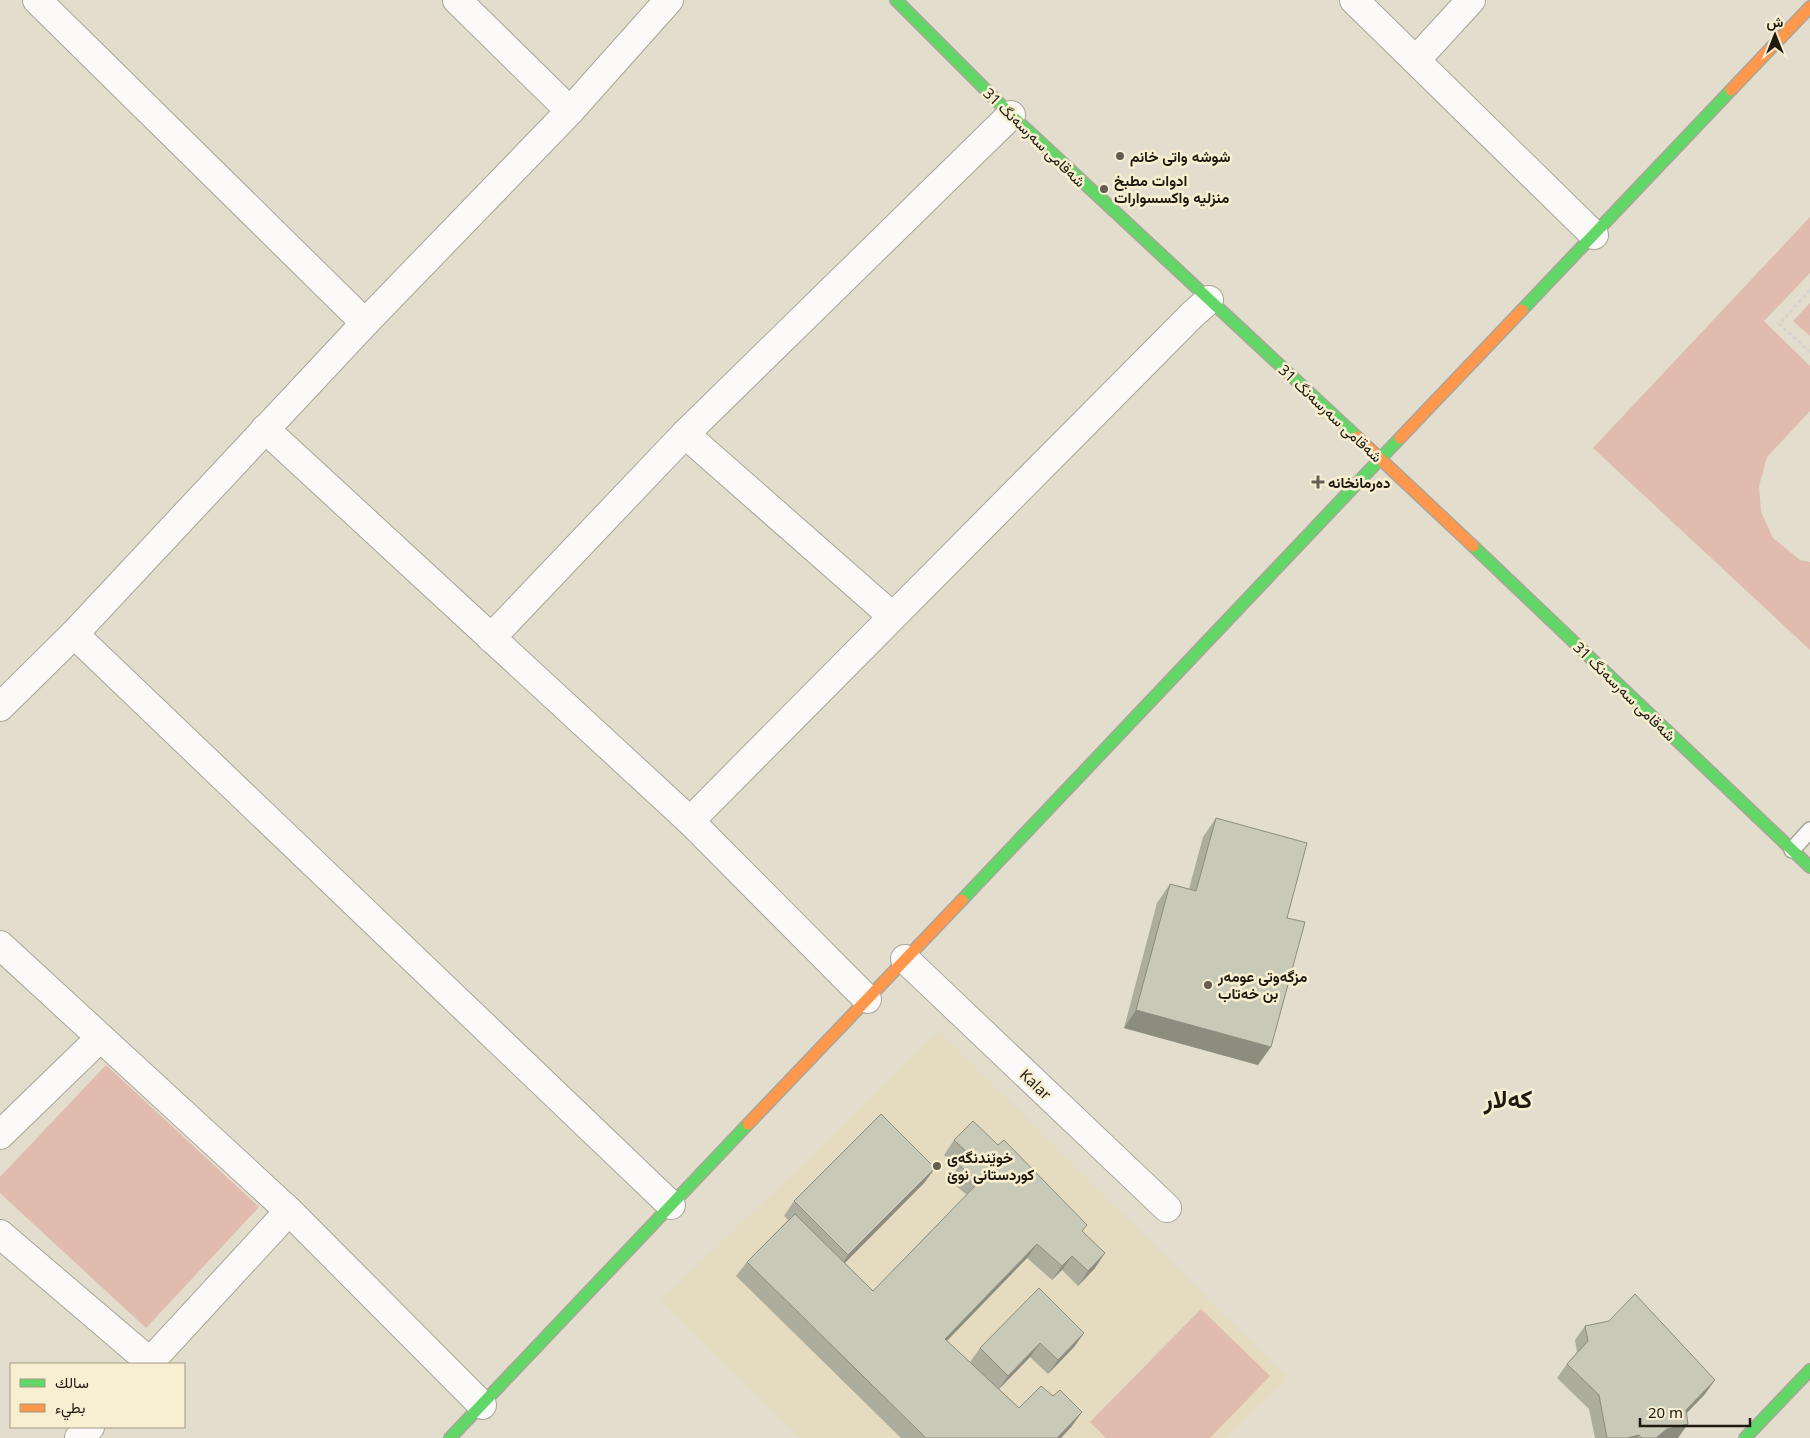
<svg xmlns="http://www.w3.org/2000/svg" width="1810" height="1438" font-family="'Noto Sans',Vazirmatn,sans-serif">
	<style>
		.built { fill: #e5dbc0 }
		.green { fill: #e0bbae }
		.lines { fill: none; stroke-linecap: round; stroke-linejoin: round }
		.lane-casing { stroke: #a9a599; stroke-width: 18 }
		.street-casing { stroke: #a9a599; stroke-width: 30 }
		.fast-casing { stroke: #a9a599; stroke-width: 14 }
		.slow-casing { stroke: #a9a599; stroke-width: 14 }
		.path { stroke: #d6d4d0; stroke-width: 3; stroke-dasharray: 4 2.5; stroke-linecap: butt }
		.lane { stroke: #fbfaf8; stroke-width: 15 }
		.street { stroke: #fbfaf8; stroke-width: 28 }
		.fast { stroke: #63d668; stroke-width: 11 }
		.slow { stroke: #ff974d; stroke-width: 11 }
		.wall { fill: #acad9d }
		.shaded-wall { fill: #8c8d7f }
		.building { fill: #c8c9b6; stroke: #8c8d7f }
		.poi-dot { fill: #635e52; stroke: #f8eed1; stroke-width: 2 }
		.labels { text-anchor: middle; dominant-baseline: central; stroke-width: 5; stroke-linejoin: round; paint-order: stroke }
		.street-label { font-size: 15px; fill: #1e1a0f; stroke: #f8eed1 }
		.poi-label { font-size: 15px; font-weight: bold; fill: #1e1a0f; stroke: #f8eed1; text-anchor: start }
		.town-label { font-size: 25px; font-weight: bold; fill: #1e1a0f; stroke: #f8eed1 }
	</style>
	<rect width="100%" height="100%" fill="#e2ddcd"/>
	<polygon class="built" points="939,1031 1288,1379 1227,1438 801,1438 661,1301"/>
	<g class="green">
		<polygon points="1810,217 1810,273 1764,321 1810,366 1810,411 1767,457 1759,486 1761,512 1773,538 1800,560 1810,562 1810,650 1593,448"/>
		<polygon points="1810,303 1810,336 1793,321"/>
		<polygon points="106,1065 259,1207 146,1328 0,1193 0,1177"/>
		<polygon points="1201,1309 1270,1376 1210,1438 1106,1438 1090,1422"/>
	</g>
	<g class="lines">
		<defs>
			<polyline id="lane" points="1792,850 1810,830"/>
			<g id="street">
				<polyline points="37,0 365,323"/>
				<polyline points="457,0 570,111"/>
				<polyline points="1354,0 1594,235"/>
				<polyline points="1416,60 1471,0"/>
				<polyline points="265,429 690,821 867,999"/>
				<polyline points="685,434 892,616"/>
				<polyline points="74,634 671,1205"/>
				<polyline points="491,638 685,434 1011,115"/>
				<polyline points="0,707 74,634 365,323 570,111 669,0"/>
				<polyline points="690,821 1193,314 1209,300"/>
				<polyline points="0,945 289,1211 482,1405"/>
				<polyline points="905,959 1167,1208"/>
				<polyline points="0,1135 100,1038"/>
				<polyline points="0,1234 150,1362"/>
				<polyline points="148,1364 289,1211"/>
				<polyline points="79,1438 90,1427"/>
			</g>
			<g id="fast">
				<polyline points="896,0 1011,115 1357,437"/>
				<polyline points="1522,310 1731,90"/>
				<polyline points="1473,546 1810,867"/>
				<polyline points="962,900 1400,438"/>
				<polyline points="450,1438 748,1124"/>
				<polyline points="1745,1438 1810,1370"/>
			</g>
			<g id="slow">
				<polyline points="1731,90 1810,7"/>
				<polyline points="1357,437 1473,546"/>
				<polyline points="1400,438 1522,310"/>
				<polyline points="748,1124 962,900"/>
			</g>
		</defs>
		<use href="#lane" class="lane-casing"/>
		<use href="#street" class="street-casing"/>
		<use href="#fast" class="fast-casing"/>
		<use href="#slow" class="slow-casing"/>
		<polyline class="path" points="1810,290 1779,324 1810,352"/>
		<use href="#lane" class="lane"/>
		<use href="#street" class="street"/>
		<use href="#fast" class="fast"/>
		<use href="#slow" class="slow"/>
	</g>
	<g class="wall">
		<polygon points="1216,818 1287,918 1258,1065 1124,1028 1157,903 1170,884 1189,889 1203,837"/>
		<polygon points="954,1140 1083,1231 1095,1268 1078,1286 1062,1270 1052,1280 1027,1258 947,1341 970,1362 980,1348 1084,1333 1074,1347 1048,1374 1030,1357 999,1389 1019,1408 1072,1426 1061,1438 901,1438 736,1276 747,1262 788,1220 784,1216 794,1201 925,1182 844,1263 873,1291 967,1195 949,1180 958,1167 944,1155"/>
		<polygon points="1585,1326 1705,1394 1687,1413 1678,1438 1595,1438 1589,1409 1557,1378 1567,1364 1577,1352 1575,1340"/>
	</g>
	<g class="shaded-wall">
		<polygon points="1136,1010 1271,1047 1258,1065 1124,1028"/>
		<polygon points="935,1168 925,1182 838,1270 848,1255"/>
		<polygon points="1037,1244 1027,1258 935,1353 945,1339"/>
		<polygon points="1105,1253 1095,1268 1078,1286 1088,1271"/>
		<polygon points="1072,1256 1062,1270 1052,1280 1062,1266"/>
		<polygon points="1084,1333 1074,1347 1048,1374 1058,1360"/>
		<polygon points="1040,1343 1030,1357 998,1390 1008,1376"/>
		<polygon points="1715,1380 1705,1394 1676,1424 1686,1410"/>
		<polygon points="1082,1412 1072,1426 1061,1438 1057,1438"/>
		<polygon points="1688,1424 1678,1438 1656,1438 1667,1429"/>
		<polygon points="1639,1435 1637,1438 1627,1438"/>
	</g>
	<g class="building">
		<polygon points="1216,818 1307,843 1287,918 1305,922 1271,1047 1136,1010 1170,884 1196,891"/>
		<polygon points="881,1114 935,1168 848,1255 794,1201"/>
		<polygon points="973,1121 998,1145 1004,1140 1087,1225 1082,1231 1105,1253 1088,1271 1072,1256 1062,1266 1037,1244 945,1339 1019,1408 1041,1386 1053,1396 1060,1390 1082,1412 1057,1438 926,1438 747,1262 795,1214 873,1291 979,1182 959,1165 969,1154 954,1140"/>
		<polygon points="1039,1288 1084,1333 1058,1360 1040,1343 1008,1376 980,1348"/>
		<polygon points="1635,1294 1715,1380 1686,1410 1688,1424 1667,1429 1656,1438 1642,1438 1639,1435 1627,1438 1607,1438 1599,1395 1567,1364 1588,1341 1585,1326 1609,1321"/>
	</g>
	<g class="poi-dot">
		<circle cx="1120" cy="156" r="5"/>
		<circle cx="1104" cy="189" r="5"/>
		<path d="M1315.5 474.5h5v5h5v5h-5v5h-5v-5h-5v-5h5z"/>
		<circle cx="1208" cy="985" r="5"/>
		<circle cx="937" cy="1166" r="5"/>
	</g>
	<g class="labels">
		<g class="street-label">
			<text transform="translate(1035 137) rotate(44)">شەقامی سەرسەنگ 31</text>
			<text transform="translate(1331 413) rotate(43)">شەقامی سەرسەنگ 31</text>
			<text transform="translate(1625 691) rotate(44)">شەقامی سەرسەنگ 31</text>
			<text transform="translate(1036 1084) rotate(44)">Kalar</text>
		</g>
		<g class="poi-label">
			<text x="1130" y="156">شوشه واتى خانم</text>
			<text x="1114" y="180">ادوات مطبخ<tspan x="1114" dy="17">منزليه واكسسوارات</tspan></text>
			<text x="1328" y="482">دەرمانخانە</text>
			<text x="1218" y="976">مزگەوتی عومەر<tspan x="1218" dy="17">بن خەتاب</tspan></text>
			<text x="947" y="1157">خوێندنگەی<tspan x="947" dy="17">کوردستانی نوێ</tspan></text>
		</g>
		<g class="town-label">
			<text x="1508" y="1098">کەلار</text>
		</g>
	</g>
	<rect x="10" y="1363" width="175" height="65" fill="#f8eed1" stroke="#a19983"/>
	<rect x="20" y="1379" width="25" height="8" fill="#63d668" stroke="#a19983"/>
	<text x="55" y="1388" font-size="15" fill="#1e1a0f">سالك</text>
	<rect x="20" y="1404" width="25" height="8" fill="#ff974d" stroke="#a19983"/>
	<text x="55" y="1413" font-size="15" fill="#1e1a0f">بطيء</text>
	<g transform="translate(1775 35)" stroke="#f8eed1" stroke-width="4" paint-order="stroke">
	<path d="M0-4L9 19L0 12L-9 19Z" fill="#1e1a0f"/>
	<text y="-8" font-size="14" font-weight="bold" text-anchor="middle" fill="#1e1a0f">ش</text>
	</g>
	<path d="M1640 1418v8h110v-8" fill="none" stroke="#1e1a0f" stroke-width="2.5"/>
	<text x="1648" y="1418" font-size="15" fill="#1e1a0f" stroke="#f8eed1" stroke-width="4" paint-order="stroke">20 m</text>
</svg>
